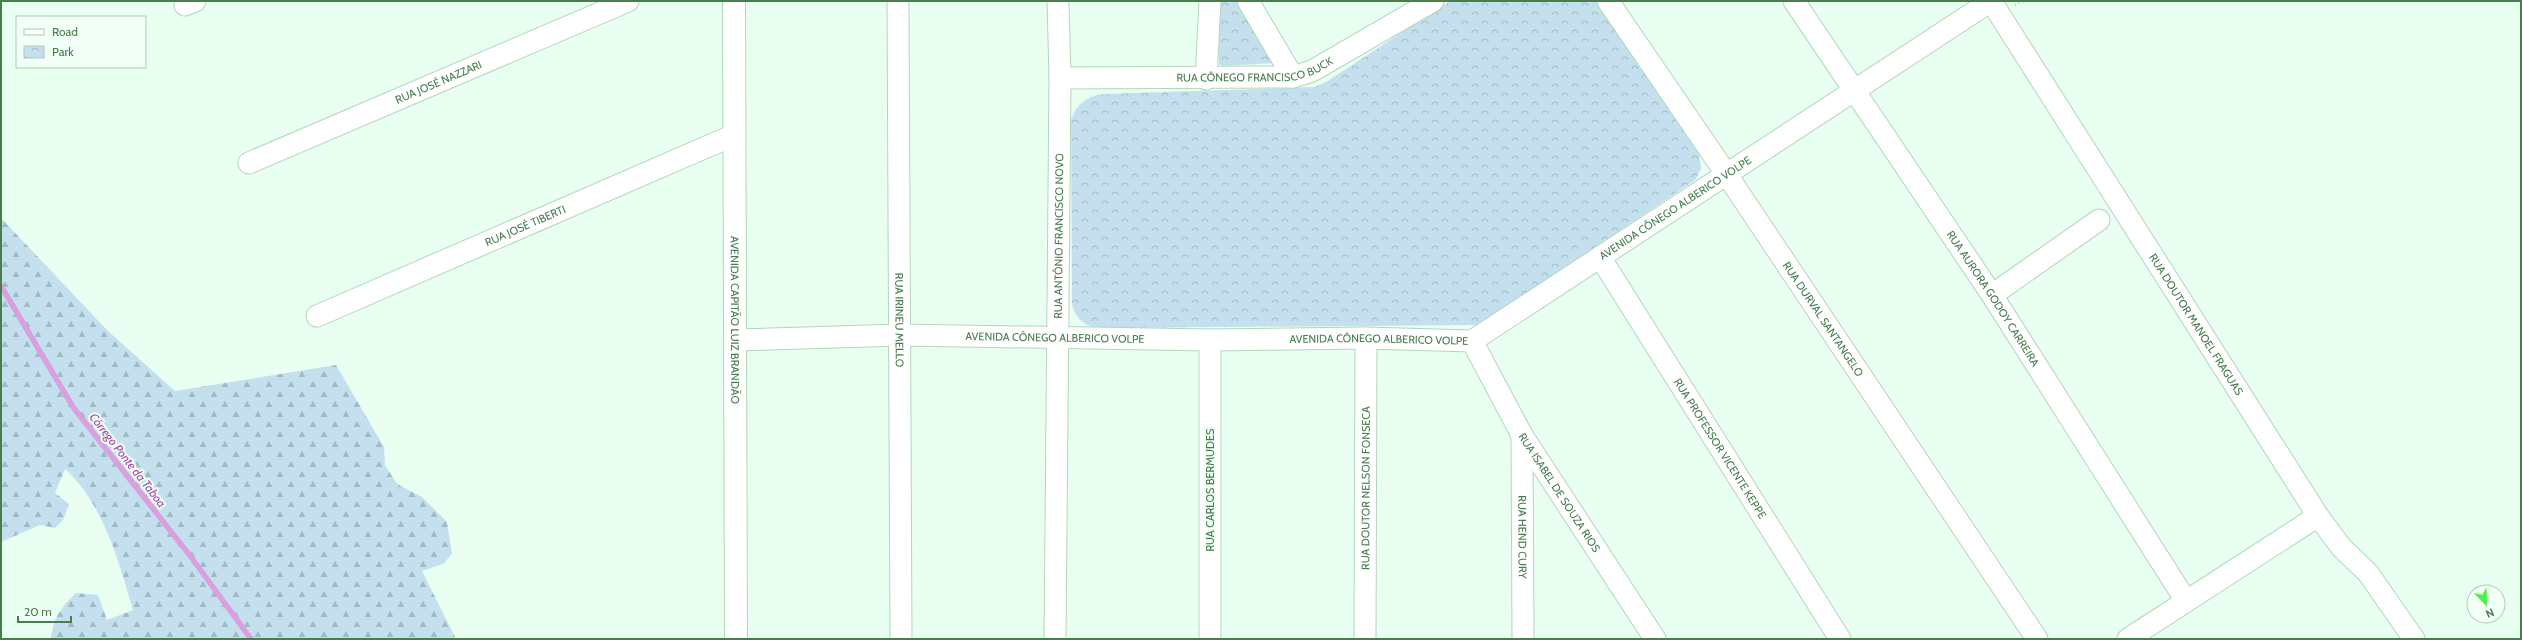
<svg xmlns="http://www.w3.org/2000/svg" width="2522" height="640" font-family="Cabin,sans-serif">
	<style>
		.forest { fill: url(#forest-firs) }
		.park { fill: url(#park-crowns) }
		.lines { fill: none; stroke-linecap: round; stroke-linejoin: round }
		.stream { stroke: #d99fde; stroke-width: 5.5 }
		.minor-casing { stroke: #b1d7b9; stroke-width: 23 }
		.secondary-casing { stroke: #abd9b4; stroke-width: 24 }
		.path { stroke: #9fdda8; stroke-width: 2.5; stroke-dasharray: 1 3; stroke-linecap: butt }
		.minor { stroke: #fff; stroke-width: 21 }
		.secondary { stroke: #fff; stroke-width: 22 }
		.labels { text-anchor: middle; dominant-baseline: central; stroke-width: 4; stroke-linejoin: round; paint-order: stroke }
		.street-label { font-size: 11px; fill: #487d4e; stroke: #f1fff6 }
		.water-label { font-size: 12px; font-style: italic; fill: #a247a9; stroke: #f1fff6 }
	</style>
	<defs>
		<pattern id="forest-firs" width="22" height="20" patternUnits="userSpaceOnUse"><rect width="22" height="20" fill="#c4e0ef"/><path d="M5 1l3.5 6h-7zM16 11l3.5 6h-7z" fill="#a1bbc4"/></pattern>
		<pattern id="park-crowns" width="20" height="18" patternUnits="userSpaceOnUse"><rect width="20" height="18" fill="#c4e0ef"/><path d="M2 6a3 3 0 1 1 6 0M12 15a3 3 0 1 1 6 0" fill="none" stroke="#a1bbc4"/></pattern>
	</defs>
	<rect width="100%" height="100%" fill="#e9fff1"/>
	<path class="forest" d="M 1,218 L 108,331 L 175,391 L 336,365 L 384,447 L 385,465 L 397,484 L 422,497 L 447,522 L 452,554 L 443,564 L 422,571 L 456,639 L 51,639 C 52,619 62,606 76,593 L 98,595 L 107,620 L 133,610 C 119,562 103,503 65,469 L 55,493 L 69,504 L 63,520 L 55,528 L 40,525 L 1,542 Z"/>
	<g class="park">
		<polygon points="1219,1 1242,1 1276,63 1222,66 1219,64"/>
		<path d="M 1450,1 L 1600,1 L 1699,152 L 1701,169 L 1695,180 L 1478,325 L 1096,328 C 1083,325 1076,318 1072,305 L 1071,120 C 1076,104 1087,96 1103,94 L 1314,87 L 1326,82 Z"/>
	</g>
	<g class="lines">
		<polyline class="stream" points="1,286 73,407 191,557 251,639"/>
		<defs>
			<g id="minor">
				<path id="s1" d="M 898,1 L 901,639"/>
				<polyline points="1248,1 1293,77"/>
				<path id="s2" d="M 1608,1 L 1727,175 L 2037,639"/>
				<path id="s3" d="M 1794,1 L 1992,295 L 2186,601"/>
				<path id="s4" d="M 1991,1 L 2318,516 L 2341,547 L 2368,573 L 2414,639"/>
				<polyline points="185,5 195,1"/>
				<path id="s5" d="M 1060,78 L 1293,77 L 1312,71 L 1433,1"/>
				<polyline points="1206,79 1210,1"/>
				<path id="s6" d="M 249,163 L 628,1"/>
				<path id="s7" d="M 1600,257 L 1840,639"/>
				<polyline points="1992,295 2099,220"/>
				<path id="s8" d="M 317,316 L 734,135"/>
				<path id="s9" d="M 736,340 L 901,335 L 1210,340 L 1366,338 L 1472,341 L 1991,1"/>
				<path id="s10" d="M 1472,341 L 1522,435 L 1655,639"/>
				<path id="s11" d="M 1522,435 L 1523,639"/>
				<path id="s12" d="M 1055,639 L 1060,78 L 1058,1"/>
				<polyline points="1210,639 1210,340"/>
				<path id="s13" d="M 1365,639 L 1366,338"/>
				<polyline points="2128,639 2318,516"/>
			</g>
			<g id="secondary">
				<path id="s14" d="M 734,1 L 736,639"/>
			</g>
		</defs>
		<use href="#minor" class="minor-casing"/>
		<use href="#secondary" class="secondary-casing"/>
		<polyline class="path" points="2015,5 2024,1"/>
		<use href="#minor" class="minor"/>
		<use href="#secondary" class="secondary"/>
	</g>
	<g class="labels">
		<g class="street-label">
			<text stroke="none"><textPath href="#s5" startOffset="196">RUA CÔNEGO FRANCISCO BUCK</textPath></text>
			<text stroke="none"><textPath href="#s6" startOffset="206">RUA JOSÉ NAZZARI</textPath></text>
			<text stroke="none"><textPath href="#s9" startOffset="979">AVENIDA CÔNEGO ALBERICO VOLPE</textPath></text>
			<text stroke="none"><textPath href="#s8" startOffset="227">RUA JOSÉ TIBERTI</textPath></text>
			<text stroke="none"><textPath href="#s12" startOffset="403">RUA ANTÔNIO FRANCISCO NOVO</textPath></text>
			<text stroke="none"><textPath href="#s3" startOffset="358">RUA AURORA GODOY CARREIRA</textPath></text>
			<text stroke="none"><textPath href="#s2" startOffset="384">RUA DURVAL SANTANGELO</textPath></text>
			<text stroke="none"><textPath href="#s14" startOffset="319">AVENIDA CAPITÃO LUIZ BRANDÃO</textPath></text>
			<text stroke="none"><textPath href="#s1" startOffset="319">RUA IRINEU MELLO</textPath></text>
			<text stroke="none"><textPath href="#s4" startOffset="383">RUA DOUTOR MANOEL FRAGUAS</textPath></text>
			<text stroke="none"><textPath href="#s9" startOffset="319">AVENIDA CÔNEGO ALBERICO VOLPE</textPath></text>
			<text stroke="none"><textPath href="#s9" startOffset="643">AVENIDA CÔNEGO ALBERICO VOLPE</textPath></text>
			<text stroke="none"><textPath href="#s7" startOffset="226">RUA PROFESSOR VICENTE KEPPE</textPath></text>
			<text stroke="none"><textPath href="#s13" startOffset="151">RUA DOUTOR NELSON FONSECA</textPath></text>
			<text transform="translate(1210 490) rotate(-90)">RUA CARLOS BERMUDES</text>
			<text stroke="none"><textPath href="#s10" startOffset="175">RUA ISABEL DE SOUZA RIOS</textPath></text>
			<text stroke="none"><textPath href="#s11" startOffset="102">RUA HEND CURY</textPath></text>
		</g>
		<g class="water-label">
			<text transform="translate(128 460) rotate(52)">Córrego Ponte da Taboa</text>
		</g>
	</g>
	<rect width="2522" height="640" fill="none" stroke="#487d4e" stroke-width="4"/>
	<rect x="16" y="16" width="130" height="52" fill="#f1fff6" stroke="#adcbb3"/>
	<rect x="24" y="29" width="20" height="6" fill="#ffffff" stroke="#adcbb3"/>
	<text x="52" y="36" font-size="12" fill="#487d4e">Road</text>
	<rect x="24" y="46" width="20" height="12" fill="url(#park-crowns)" stroke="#adcbb3"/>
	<text x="52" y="56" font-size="12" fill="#487d4e">Park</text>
	<g transform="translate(2486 604) rotate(157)"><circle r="19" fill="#f1fff6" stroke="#adcbb3"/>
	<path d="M0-3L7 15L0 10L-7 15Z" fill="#46f541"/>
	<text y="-6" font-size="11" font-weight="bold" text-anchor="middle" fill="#487d4e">N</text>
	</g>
	<path d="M18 616v6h53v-6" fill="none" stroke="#487d4e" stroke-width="2"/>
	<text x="24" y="616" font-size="12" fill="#487d4e" stroke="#f1fff6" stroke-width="3" paint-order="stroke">20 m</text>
</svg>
